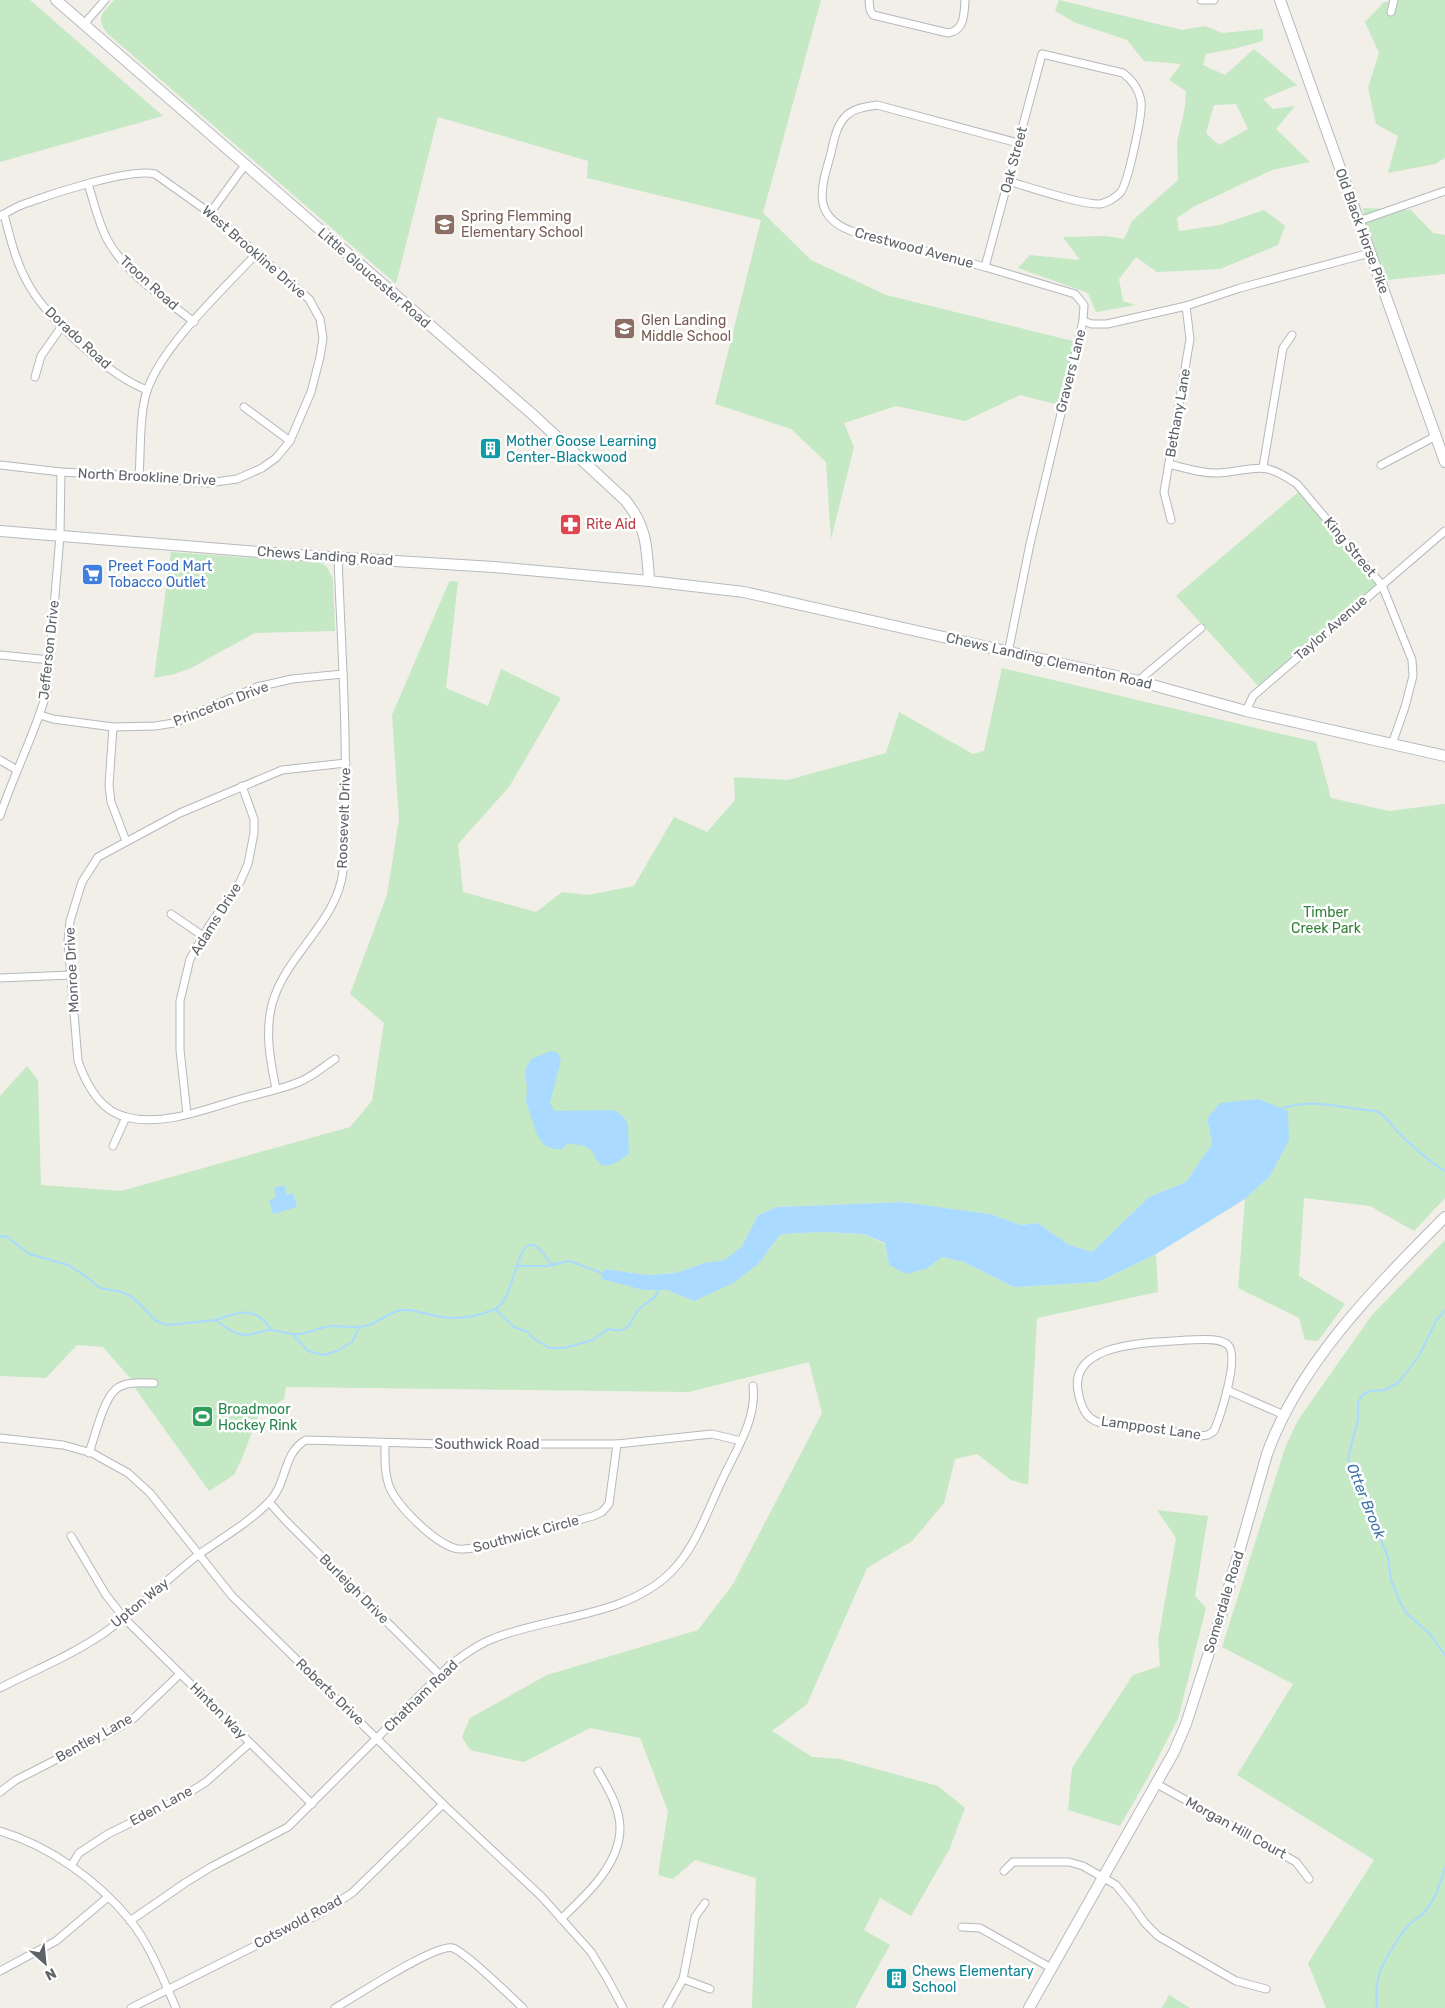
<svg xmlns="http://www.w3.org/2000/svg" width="1445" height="2008" font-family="Rubik,sans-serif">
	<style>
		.green { fill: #c5e8c5; fill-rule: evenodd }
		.water { fill: #aadaff }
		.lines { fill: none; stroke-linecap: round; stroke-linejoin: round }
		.stream { stroke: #aadaff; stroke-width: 2 }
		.street-casing { stroke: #b5b8bc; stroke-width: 9 }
		.secondary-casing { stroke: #b6babf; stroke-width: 12 }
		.street { stroke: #fff; stroke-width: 7 }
		.secondary { stroke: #fff; stroke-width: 10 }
		.labels { text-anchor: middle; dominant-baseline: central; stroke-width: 5; stroke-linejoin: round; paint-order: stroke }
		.street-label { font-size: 14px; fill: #5f6368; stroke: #fff }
		.education-label { font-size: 14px; fill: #785e54; stroke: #fff; text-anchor: start }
		.culture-label { font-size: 14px; fill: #0d838f; stroke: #fff; text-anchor: start }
		.health-label { font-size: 14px; fill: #be3a42; stroke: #fff; text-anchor: start }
		.shop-label { font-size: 14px; fill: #366cbe; stroke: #fff; text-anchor: start }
		.park-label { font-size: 14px; fill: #348238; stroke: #fff }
		.leisure-label { font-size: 14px; fill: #27864d; stroke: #fff; text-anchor: start }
		.water-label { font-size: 15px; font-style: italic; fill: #4174aa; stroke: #fff }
	</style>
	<rect width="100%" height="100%" fill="#f1efe8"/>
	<g class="green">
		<polygon points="0,0 30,0 163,116 0,162"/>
		<path d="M 114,0 L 821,0 L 763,213 L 811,260 L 886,295 L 1077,342 L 1059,405 L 1020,395 L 965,421 L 896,406 L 844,423 L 854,447 L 831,539 L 826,462 L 791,429 L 715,404 L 761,220 L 587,178 L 588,161 L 438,117 L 396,284 L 107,33 C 95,17 103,13 114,0 Z"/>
		<path d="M 1059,0 L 1182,30 L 1205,26 L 1223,33 L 1263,29 L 1263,41 L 1233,49 L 1206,54 L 1203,65 L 1225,75 L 1254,49 L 1297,85 L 1263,99 L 1273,109 L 1295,106 L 1276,129 L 1310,162 L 1272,170 L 1193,207 L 1177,218 L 1179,231 L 1220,225 L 1264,210 L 1285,226 L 1278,245 L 1220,269 L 1157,272 L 1136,257 L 1119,279 L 1123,301 L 1136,305 L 1096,312 L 1088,293 L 1018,268 L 1030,255 L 1080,260 L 1063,237 L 1106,236 L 1124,239 L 1132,221 L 1178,180 L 1177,142 L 1185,107 L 1186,91 L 1169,80 L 1181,64 L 1144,61 L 1127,40 L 1076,23 L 1055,11 ZM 1236,104 L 1248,129 L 1219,145 L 1206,133 L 1214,105 Z"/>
		<polygon points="1399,0 1445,0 1445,158 1435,164 1388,173 1398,136 1376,124 1368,88 1379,53 1365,22 1384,2"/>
		<polygon points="1363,208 1411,210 1433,233 1445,235 1445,274 1387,280 1366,228"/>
		<polygon points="1302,489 1382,585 1260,688 1176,596"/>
		<polygon points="171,552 321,563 327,567 333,579 335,631 255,633 191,668 175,674 154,678"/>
		<polygon points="452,581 458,582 446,688 488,706 501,669 561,698 509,787 458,844 463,892 536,912 562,892 588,895 634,886 674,817 707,832 735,800 734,777 788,780 886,753 899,712 973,754 984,751 1002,668 1316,742 1331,798 1389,811 1445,804 1445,1198 1414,1231 1370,1206 1304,1198 1299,1276 1345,1304 1318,1341 1305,1340 1299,1318 1238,1288 1245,1199 1270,1176 1207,1118 1212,1144 1186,1182 1149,1197 1092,1252 1069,1245 1038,1223 1021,1225 989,1214 902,1202 777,1207 758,1215 742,1246 726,1260 704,1263 676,1273 648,1275 605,1269 602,1279 643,1290 667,1290 694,1301 758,1264 781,1234 822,1232 864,1234 885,1244 889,1265 928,1268 942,1257 964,1262 1014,1287 1098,1282 1156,1254 1158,1292 1037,1318 1028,1485 1011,1480 977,1454 955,1459 944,1503 912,1541 867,1568 807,1704 772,1731 812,1757 840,1759 938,1786 965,1808 949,1850 911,1916 880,1898 864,1930 890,1945 855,2008 752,2008 756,1878 695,1860 673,1879 658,1875 668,1811 640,1738 590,1728 524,1762 470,1750 462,1737 470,1718 547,1675 698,1630 733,1584 822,1413 809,1362 689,1392 286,1387 284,1399 258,1416 243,1456 234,1475 209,1491 137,1391 131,1379 103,1347 77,1345 46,1378 0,1376 0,1096 27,1066 38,1080 41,1185 121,1191 350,1127 372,1101 384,1023 350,994 387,895 399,819 392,715 449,582"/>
		<polygon points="1445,1240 1445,2008 1326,2008 1308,1963 1374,1860 1237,1775 1293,1684 1222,1647 1285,1448 1298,1420 1372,1315"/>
		<polygon points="1157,1510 1208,1516 1195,1596 1206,1608 1178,1719 1147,1779 1120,1826 1068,1810 1072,1768 1133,1675 1160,1666 1158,1640 1176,1538"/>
		<polygon points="1169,1995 1190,2008 1162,2008"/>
	</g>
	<g class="water">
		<path d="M 551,1051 L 558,1053 L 561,1060 L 550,1103 L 555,1111 L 613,1110 C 620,1113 624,1117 628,1124 L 629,1153 C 622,1160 606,1172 597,1161 C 594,1156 593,1151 588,1148 C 583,1144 574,1145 568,1143 L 562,1149 L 554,1149 L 544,1145 L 537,1135 L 526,1101 L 527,1088 L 525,1070 L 531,1059 Z"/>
		<polygon points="1258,1099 1288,1111 1289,1140 1270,1176 1245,1199 1156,1254 1098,1282 1014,1287 964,1262 942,1257 928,1268 906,1274 889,1265 885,1243 864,1234 822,1232 781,1234 758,1264 733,1283 694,1301 667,1290 643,1290 601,1279 605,1269 648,1275 676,1273 704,1263 725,1260 742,1246 758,1215 777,1207 902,1202 990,1214 1021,1225 1038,1223 1069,1245 1092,1252 1149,1197 1186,1182 1212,1144 1207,1118 1220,1103"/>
		<polygon points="284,1185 287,1195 293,1193 297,1207 273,1214 269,1200 276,1198 274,1188"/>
	</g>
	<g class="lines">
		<g class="stream">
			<path d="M 1280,1109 C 1313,1097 1344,1109 1376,1111 C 1385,1115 1390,1123 1396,1130 C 1406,1141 1432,1164 1445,1171"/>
			<path d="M 0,1237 L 6,1236 L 29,1254 L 68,1265 L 84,1275 L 100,1288 L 122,1292 L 130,1296 L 140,1304 L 156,1321 L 168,1325 L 216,1320 C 223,1325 230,1332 239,1334 C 250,1338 261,1329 272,1330 C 281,1331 289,1335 298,1334 C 310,1333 320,1327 331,1326 C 344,1326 357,1329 369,1325 C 381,1321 390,1311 403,1310 C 414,1309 425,1314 436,1316 C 456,1320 477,1317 495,1309 C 515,1301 515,1241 533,1245 C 543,1247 545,1261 554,1265"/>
			<polyline points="518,1266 547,1266 570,1261 604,1274"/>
			<path d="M 495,1309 L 514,1327 L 528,1332 L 532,1337 L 549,1348 L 564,1348 L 593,1340 L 608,1329 C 613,1329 619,1332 624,1329 C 632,1326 632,1317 638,1310 C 645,1302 657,1300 659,1288"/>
			<polyline points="1445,1310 1436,1321 1419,1356 1398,1383 1385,1390 1370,1391 1362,1395 1358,1403 1358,1419 1348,1459 1362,1482 1371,1505 1376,1529 1388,1557 1391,1580 1401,1604 1407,1614 1430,1634 1445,1655"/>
			<path d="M 216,1320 C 239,1311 255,1306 271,1329"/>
			<polyline points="292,1334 308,1351 323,1355 337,1351 352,1342 359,1328"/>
			<path d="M 1377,2008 C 1374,1982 1379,1969 1393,1947 C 1398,1940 1402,1931 1409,1925 C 1414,1920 1421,1916 1426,1910 C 1436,1898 1440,1883 1445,1868"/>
		</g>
		<defs>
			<g id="street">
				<path d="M 869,0 L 870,10 L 873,15 L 948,33 C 965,31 964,13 965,0"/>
				<polyline points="1201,0 1214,0"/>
				<polyline points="1391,12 1394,0"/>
				<polyline points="84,24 105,0"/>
				<path d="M 88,184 C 94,202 98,222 107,239 C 124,272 165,299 194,322"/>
				<polyline points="210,213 245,165"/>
				<path d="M 4,214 C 10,237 15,259 26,280 C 45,317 108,375 147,390"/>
				<path d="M 0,216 C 8,212 16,207 24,204 C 51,194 129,168 155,174 L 210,213 L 309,299 L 320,319 L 323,338 L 320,357 L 311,392 L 290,441 L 276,458 L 262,468 L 237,479 L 208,483 L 139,476 L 61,472 L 0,465"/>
				<polyline points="1359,221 1445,191"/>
				<path d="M 985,267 L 1042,54 L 1123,73 C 1132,80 1139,89 1141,101 C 1143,113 1128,184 1120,193 C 1116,197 1107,203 1100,204 C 1081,205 1029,187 1008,181"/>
				<polyline points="1083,321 1092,324 1107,324 1186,306 1240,288 1370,253"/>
				<polyline points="35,377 41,356 62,326"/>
				<polyline points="244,407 290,441"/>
				<path d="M 1169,464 C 1185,468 1203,474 1219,473 C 1258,470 1261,459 1297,484 L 1382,585 L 1412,660 L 1413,676 L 1405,707 L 1392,744"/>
				<polyline points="1381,465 1436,436"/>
				<polyline points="1263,467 1283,348 1292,335"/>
				<path d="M 139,476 C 141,452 139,411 148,388 C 164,344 223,290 256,254"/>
				<polyline points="1171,520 1164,492 1190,339 1186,306"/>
				<path d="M 1008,653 L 1030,544 L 1083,321 L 1084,305 L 1075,294 L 985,267 L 851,231 C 810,215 822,186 831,153 C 834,140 836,127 845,117 C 853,108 866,107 877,105 L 1018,143"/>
				<polyline points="0,655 50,660"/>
				<polyline points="1138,681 1201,628"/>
				<polyline points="1246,711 1253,696 1445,531"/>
				<polyline points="40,715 53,719 113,727 155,726 174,723 257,687 292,679 343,674"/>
				<polyline points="113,727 109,785 111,802 126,841"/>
				<polyline points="0,760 17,770"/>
				<path d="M 0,816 C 14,773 35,734 47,691 L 60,536 L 61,472"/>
				<polyline points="171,914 203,936"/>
				<polyline points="0,978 71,975"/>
				<path d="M 335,1059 C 323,1067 312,1077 299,1082 C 282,1089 262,1093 244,1098 C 208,1108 164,1127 126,1117 C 100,1111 86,1084 78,1061 L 68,941 L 70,921 L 82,882 L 98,857 L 180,813 L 282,770 L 346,763"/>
				<path d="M 276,1089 C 271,1064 266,1040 270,1014 C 278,959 337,926 343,871 C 346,850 344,828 345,807 C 347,724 341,640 338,557"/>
				<polyline points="187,1114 180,1050 180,1001 190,959 209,926 240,882 248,864 254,833 254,819 242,786"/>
				<polyline points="113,1146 126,1117"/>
				<path d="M 1186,1340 C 1197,1340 1219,1337 1228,1345 C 1240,1357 1220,1417 1214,1431 L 1208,1435 L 1200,1436 C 1177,1433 1155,1428 1132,1425 C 1121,1424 1109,1426 1098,1422 C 1086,1418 1082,1408 1079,1396 C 1064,1341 1152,1343 1186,1340 Z"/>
				<polyline points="1227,1390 1284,1415"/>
				<polyline points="0,1438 63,1445 92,1453 128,1473 150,1493 232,1596 443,1804 542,1897 591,1952 607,1978 623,2008"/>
				<path d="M 385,1443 C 385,1457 384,1474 390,1488 C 399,1508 433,1541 454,1548 C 462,1551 471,1548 480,1547 L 593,1516 L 602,1512 L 609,1504 L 617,1444"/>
				<path d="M 89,1453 C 95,1436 103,1401 115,1390 C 124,1381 142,1383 154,1383"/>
				<polyline points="269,1502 286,1521 440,1675"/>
				<polyline points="71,1536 106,1595 124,1618 312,1804"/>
				<path d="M 0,1688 C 35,1670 72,1655 104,1633 C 138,1609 166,1580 198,1555 C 222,1538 247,1524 268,1503 C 288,1484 282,1453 306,1440 L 442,1444 L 617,1444 L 712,1434 L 741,1441"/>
				<polyline points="1157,1784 1296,1862 1309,1879"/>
				<polyline points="0,1792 16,1780 118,1728 134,1718 180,1674"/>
				<path d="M 0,1831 C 50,1846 97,1880 130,1920 C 150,1945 163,1979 176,2008"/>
				<polyline points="71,1866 79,1853 108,1834 179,1799 206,1782 250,1743"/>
				<polyline points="1004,1871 1013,1862 1069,1862 1083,1866 1116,1885 1133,1906 1145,1923 1158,1936 1236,1981 1266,1989"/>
				<path d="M 561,1919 C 585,1896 620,1865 620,1828 C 620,1808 608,1788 598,1771"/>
				<path d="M 130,1921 L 185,1883 L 211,1867 L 288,1827 L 450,1665 C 464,1655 476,1645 492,1639 C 548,1616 628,1617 672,1571 C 696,1547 708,1509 723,1478 C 736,1450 757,1419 753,1386"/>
				<polyline points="962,1927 980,1928 1051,1968"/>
				<polyline points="0,1971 56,1941 108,1897"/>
				<polyline points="683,1979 710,1989"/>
				<polyline points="131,2008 321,1913 352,1893 443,1804"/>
				<path d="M 335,2008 C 355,1997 436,1943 453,1948 C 468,1954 509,1995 523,2008"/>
				<polyline points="667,2008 683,1979 695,1917 705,1903"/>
			</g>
			<g id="secondary">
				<path d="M 56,0 L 531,413 L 625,500 C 647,526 647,549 649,581"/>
				<polyline points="1280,0 1445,462"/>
				<polyline points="0,531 297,555 494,567 649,581 744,592 1138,681 1246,711 1445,756"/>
				<path d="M 1029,2008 L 1174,1752 L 1186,1724 L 1221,1615 L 1267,1454 C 1300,1362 1377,1286 1445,1217"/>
			</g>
		</defs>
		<use href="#street" class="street-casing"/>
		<use href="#secondary" class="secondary-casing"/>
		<use href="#street" class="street"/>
		<use href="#secondary" class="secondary"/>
	</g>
	<defs>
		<symbol id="school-square" viewBox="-11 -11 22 22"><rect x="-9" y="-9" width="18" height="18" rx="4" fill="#8d6e63" stroke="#fff"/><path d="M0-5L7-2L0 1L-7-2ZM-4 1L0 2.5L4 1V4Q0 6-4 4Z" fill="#fff"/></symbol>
		<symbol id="building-square" viewBox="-11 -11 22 22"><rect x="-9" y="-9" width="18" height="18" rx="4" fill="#0f9aa8" stroke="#fff"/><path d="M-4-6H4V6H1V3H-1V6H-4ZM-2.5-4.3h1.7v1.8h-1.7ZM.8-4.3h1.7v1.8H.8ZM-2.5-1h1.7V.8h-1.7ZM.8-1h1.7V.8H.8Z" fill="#fff"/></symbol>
		<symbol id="pharmacy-square" viewBox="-11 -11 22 22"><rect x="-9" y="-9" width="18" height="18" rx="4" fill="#e0444e" stroke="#fff"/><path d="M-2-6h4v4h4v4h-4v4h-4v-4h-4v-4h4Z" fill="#fff"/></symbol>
		<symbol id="supermarket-square" viewBox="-11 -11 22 22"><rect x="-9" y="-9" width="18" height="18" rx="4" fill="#3f7fe0" stroke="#fff"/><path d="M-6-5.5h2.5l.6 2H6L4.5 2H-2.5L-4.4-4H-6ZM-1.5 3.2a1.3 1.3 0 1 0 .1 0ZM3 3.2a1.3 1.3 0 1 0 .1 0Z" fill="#fff"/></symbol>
		<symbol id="stadium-square" viewBox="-11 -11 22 22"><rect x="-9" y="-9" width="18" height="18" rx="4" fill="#2e9e5b" stroke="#fff"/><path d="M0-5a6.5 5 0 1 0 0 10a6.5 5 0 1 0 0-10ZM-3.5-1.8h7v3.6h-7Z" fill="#fff"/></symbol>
	</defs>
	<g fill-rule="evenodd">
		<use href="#school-square" x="432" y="212" width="25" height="25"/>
		<use href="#school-square" x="612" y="316" width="25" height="25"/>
		<use href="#building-square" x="478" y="436" width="25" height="25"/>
		<use href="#pharmacy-square" x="558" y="512" width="25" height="25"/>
		<use href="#supermarket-square" x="80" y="562" width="25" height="25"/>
		<use href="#stadium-square" x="190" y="1404" width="25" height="25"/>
		<use href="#building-square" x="884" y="1966" width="25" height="25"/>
	</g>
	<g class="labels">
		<g class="street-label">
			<text transform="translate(1014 160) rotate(-75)">Oak Street</text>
			<text transform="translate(1362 231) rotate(70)">Old Black Horse Pike</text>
			<text transform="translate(914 248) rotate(15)">Crestwood Avenue</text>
			<text transform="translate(254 252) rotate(41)">West Brookline Drive</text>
			<text transform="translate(374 278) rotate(41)">Little Gloucester Road</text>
			<text transform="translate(149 283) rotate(42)">Troon Road</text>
			<text transform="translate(78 338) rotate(43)">Dorado Road</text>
			<text transform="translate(1071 371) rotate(-76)">Gravers Lane</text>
			<text transform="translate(1178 413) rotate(-80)">Bethany Lane</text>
			<text transform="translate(147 477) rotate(3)">North Brookline Drive</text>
			<text transform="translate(1350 547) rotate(50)">King Street</text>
			<text transform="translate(325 556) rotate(4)">Chews Landing Road</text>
			<text transform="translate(1331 628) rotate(-41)">Taylor Avenue</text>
			<text transform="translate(49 650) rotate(-84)">Jefferson Drive</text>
			<text transform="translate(1049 661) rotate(13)">Chews Landing Clementon Road</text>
			<text transform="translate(221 704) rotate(-21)">Princeton Drive</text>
			<text transform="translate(344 818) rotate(-88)">Roosevelt Drive</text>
			<text transform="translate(216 919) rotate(-58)">Adams Drive</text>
			<text transform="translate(72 970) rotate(-93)">Monroe Drive</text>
			<text transform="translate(1151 1428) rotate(8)">Lamppost Lane</text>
			<text x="487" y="1444">Southwick Road</text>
			<text transform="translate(526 1534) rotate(-15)">Southwick Circle</text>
			<text transform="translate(354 1589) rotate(45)">Burleigh Drive</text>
			<text transform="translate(1224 1602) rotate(-73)">Somerdale Road</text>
			<text transform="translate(140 1603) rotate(-39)">Upton Way</text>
			<text transform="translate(330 1692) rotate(44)">Roberts Drive</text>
			<text transform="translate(421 1696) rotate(-44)">Chatham Road</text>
			<text transform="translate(218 1711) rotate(45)">Hinton Way</text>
			<text transform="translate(94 1738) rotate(-29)">Bentley Lane</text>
			<text transform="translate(161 1806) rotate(-28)">Eden Lane</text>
			<text transform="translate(1236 1828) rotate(29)">Morgan Hill Court</text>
			<text transform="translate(298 1922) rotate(-28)">Cotswold Road</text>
		</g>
		<g class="education-label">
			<text x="461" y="216">Spring Flemming<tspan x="461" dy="16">Elementary School</tspan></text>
			<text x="641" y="320">Glen Landing<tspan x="641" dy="16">Middle School</tspan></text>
		</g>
		<g class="culture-label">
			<text x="506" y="441">Mother Goose Learning<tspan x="506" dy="16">Center-Blackwood</tspan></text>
			<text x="912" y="1971">Chews Elementary<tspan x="912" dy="16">School</tspan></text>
		</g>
		<g class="health-label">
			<text x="586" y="524">Rite Aid</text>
		</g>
		<g class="shop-label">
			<text x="108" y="566">Preet Food Mart<tspan x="108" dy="16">Tobacco Outlet</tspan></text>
		</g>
		<g class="park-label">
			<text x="1326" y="912">Timber<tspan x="1326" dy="16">Creek Park</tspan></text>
		</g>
		<g class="leisure-label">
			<text x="218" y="1409">Broadmoor<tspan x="218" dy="16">Hockey Rink</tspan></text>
		</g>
		<g class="water-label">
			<text transform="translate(1366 1501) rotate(68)">Otter Brook</text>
		</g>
	</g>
	<g transform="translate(45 1963) rotate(153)" stroke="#ffffff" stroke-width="4" paint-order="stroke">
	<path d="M0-4L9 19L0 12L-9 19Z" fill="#5f6368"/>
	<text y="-8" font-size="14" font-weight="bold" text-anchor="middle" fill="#5f6368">N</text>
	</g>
</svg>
